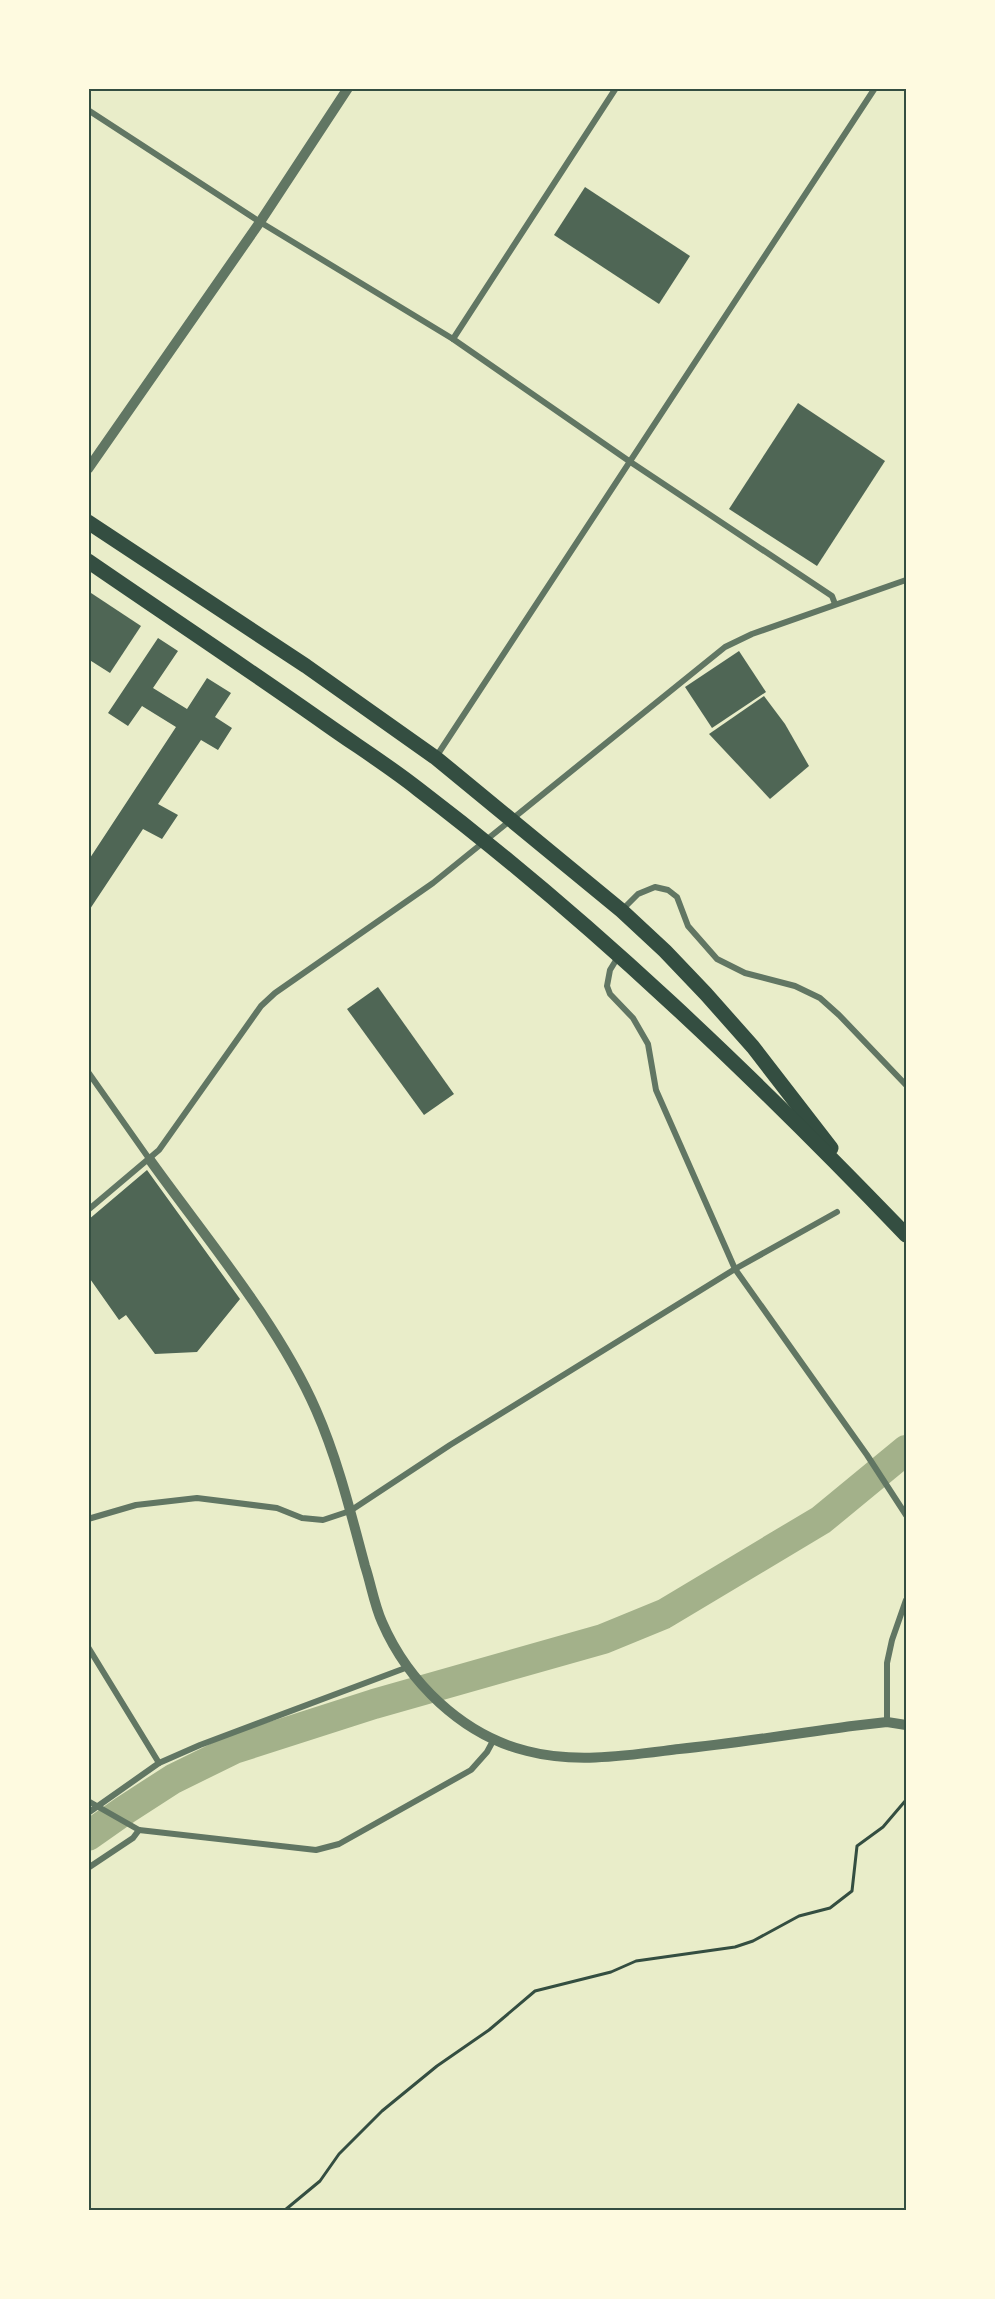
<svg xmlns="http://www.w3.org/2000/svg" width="995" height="2299" font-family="Karla,sans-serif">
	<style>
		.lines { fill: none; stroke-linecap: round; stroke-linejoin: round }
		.river { stroke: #a3b18a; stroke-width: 30 }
		.building { fill: #4f6655 }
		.path { stroke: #344e41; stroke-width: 3 }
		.minor { stroke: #617663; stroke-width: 6 }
		.tertiary { stroke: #617663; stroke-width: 10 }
		.primary { stroke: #344e41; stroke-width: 15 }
		.neatline { fill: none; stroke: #344e41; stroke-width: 2 }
	</style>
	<rect width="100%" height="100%" fill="#e9edc9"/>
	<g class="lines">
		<polyline class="river" points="88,1836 125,1810 173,1779 234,1749 374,1704 603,1639 664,1614 821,1520 906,1450"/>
	</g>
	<g class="building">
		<polygon points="585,187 690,256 659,304 554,235"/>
		<polygon points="798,403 885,461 817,566 729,509"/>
		<polygon points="88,591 141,626 110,673 88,659"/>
		<polygon points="158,638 178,651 153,688 187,709 207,678 231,693 215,717 232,728 218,750 201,740 158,804 178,815 162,839 143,829 88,912 88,861 176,727 142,706 128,726 108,713"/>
		<polygon points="739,651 766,692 712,728 685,687"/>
		<polygon points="764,696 785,724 809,766 770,799 709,734"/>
		<polygon points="378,987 454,1094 424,1115 347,1009"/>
		<polygon points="147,1170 240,1299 197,1352 155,1354 126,1315 119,1320 88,1276 88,1220"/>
	</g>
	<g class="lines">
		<polyline class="path" points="285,2210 320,2181 339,2154 382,2111 437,2066 489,2030 535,1991 611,1972 636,1961 735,1947 753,1941 799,1916 830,1908 852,1891 857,1846 883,1827 906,1800"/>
		<g class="minor">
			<polyline points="88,110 260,222 453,339 629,461 832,596 835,604"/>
			<polyline points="453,339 616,88"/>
			<polyline points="436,757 875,88"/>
			<polyline points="622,910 638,894 655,887 668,890 677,897 688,926 717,959 745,973 795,986 820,998 839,1015 906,1085"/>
			<polyline points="618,957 610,970 607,986 610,994 633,1018 648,1044 656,1090 735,1269 867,1455 906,1515"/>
			<polyline points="88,1072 150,1160"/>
			<polyline points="88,1210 159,1150 261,1006 275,993 433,883 725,647 752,634 906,580"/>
			<polyline points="88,1519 136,1505 197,1498 277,1508 302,1518 323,1520 350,1511 450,1445 735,1269 837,1212"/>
			<polyline points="88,1647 159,1763 88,1813"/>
			<polyline points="887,1722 887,1663 892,1640 906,1600"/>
			<polyline points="159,1763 200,1745 408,1667"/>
			<polyline points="88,1801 139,1830"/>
			<polyline points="88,1868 133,1838 139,1830 316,1850 339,1844 471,1770 487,1752 494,1739"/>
		</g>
		<g class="tertiary">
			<polyline points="88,469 260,222 348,88"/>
			<path d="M 150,1160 C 205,1237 278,1323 316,1410 C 338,1460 351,1514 365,1566 C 371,1584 374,1604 382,1622 C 408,1682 462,1735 527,1751 C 576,1764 630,1755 679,1749 C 737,1743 794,1734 852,1726 L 887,1722 L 906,1725"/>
		</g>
		<g class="primary">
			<polyline points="88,522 306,666 436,758 622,911 665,951 706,994 753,1047 831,1148"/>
			<path d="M 88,561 C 168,616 248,669 326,724 C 357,746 389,766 418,789 C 594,923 753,1076 906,1235"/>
		</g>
	</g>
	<rect width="995" height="2299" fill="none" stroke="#fefae0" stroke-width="180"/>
	<rect x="90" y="90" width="815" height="2119" class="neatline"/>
</svg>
